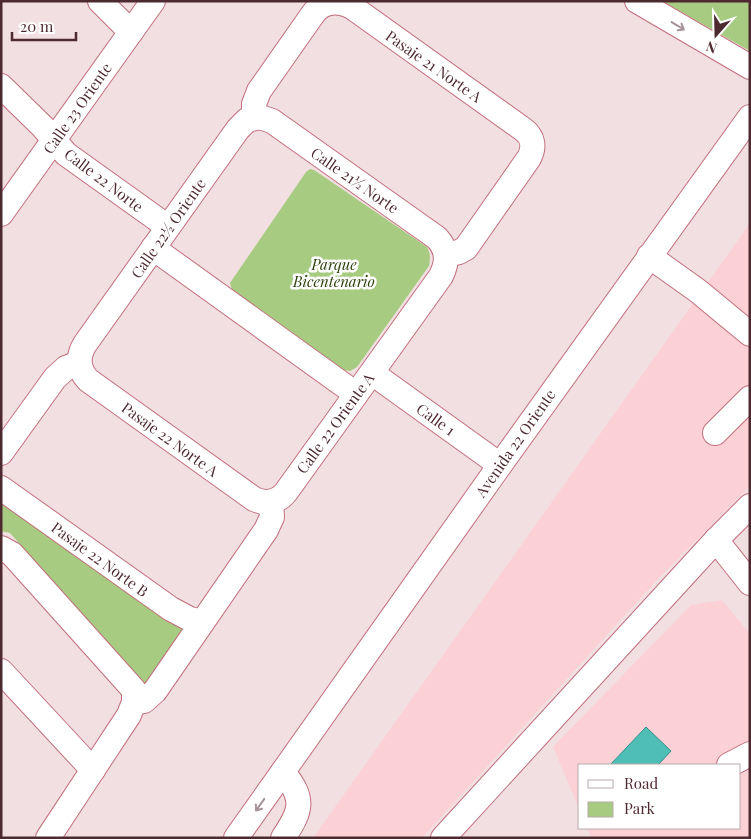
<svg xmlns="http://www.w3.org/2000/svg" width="751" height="839" font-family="'Playfair Display',serif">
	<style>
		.built { fill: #fbd1d6 }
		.green { fill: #a7cb80 }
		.building { fill: #4fbeb7; stroke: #318e89 }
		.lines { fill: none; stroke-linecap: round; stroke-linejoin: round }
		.minor-casing { stroke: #c26e7c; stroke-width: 26 }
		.minor { stroke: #fff; stroke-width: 24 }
		.oneway { stroke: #a69498 }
		.labels { text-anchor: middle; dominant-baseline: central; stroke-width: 5; stroke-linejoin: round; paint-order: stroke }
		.street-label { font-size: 15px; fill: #4d2930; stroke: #fff }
		.park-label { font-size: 15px; font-style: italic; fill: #2b400d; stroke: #fff }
	</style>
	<rect width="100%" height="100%" fill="#f2dfe1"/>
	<g class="built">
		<polygon points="750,223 750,486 658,579 422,838 313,838"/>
		<polygon points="722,600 750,634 750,838 592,838 587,828 740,828 740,765 580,765 580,810 553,747 691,605"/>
	</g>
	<g class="green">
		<polygon points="662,1 749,1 750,51"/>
		<path d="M 310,169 L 314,170 L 427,247 C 431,254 430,259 429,266 L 357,367 L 350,371 L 344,370 L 232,290 L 230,283 L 306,172 Z"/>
		<polygon points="1,493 187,627 145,687 10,533 1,531"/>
	</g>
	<polygon class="building" points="646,727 671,751 658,765 610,765"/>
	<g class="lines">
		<defs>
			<g id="minor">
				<polyline points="100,1 131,32"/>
				<polyline points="637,1 750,67"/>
				<polyline points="1,86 43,127 66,154 168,227"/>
				<path d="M 260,117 L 272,121 L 437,238 C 448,250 448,262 441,276 L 286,492 C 278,502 267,505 254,499 L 88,380 C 78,369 77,357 85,344 L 238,129 L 247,120 Z"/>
				<path d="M 254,118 L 254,104 L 259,91 L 313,14 C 323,0 338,0 352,7 L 524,130 C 533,137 535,147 529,158 L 466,248 L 459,252 L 446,255"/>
				<polyline points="1,214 153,1"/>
				<polyline points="153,248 356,394"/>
				<polyline points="649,256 698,291 750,334"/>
				<polyline points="372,373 500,465"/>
				<polyline points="715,433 750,398"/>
				<polyline points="1,453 55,378 66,368 79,363"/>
				<polyline points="1,488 171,609 190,619 202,622"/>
				<polyline points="716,540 750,583"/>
				<polyline points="1,548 12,554 134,690 134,702 129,715 48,838"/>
				<polyline points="1,671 93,770"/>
				<polyline points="134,702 144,701 155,691 266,530 272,517 271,502"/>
				<polyline points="729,765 750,754"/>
				<polyline points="236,838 500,465 750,117"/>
				<path d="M 283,838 C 302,810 305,799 283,772"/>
				<polyline points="443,838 716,540 750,506"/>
			</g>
		</defs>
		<use href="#minor" class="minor-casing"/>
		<use href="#minor" class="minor"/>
	</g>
	<defs><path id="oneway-shaft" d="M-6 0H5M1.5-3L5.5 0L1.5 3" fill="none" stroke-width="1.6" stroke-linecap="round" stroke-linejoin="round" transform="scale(1.25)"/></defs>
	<g class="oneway">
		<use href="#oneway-shaft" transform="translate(678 26) rotate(31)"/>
		<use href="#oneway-shaft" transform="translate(260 805) rotate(125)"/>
	</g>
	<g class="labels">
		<g class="street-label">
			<text transform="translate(434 66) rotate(35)">Pasaje 21 Norte A</text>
			<text transform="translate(77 108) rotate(-55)">Calle 23 Oriente</text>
			<text transform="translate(104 180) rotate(37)">Calle 22 Norte</text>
			<text transform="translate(355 180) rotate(35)">Calle 21½ Norte</text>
			<text transform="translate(168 228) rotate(-55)">Calle 22½ Oriente</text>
			<text transform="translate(436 419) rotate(36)">Calle 1</text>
			<text transform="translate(335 423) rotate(-54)">Calle 22 Oriente A</text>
			<text transform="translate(170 439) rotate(36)">Pasaje 22 Norte A</text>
			<text transform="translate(515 443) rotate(-55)">Avenida 22 Oriente</text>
			<text transform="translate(100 559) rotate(36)">Pasaje 22 Norte B</text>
		</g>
		<g class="park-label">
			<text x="334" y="264">Parque<tspan x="334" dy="17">Bicentenario</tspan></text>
		</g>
	</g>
	<rect width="751" height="839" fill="none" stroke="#4d2930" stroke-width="5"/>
	<rect x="578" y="764" width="162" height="65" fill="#ffffff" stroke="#b8a9ac"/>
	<rect x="588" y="780" width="25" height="8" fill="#ffffff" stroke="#b8a9ac"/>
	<text x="624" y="789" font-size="15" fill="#4d2930">Road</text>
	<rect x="588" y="802" width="25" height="15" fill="#a7cb80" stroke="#b8a9ac"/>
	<text x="624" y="814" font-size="15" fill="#4d2930">Park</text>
	<g transform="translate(716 35) rotate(200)" stroke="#ffffff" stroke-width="4" paint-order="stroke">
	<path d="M0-4L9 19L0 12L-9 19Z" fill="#4d2930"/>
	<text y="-8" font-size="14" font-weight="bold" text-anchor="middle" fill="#4d2930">N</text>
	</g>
	<path d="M12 32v8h64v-8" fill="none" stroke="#4d2930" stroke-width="2.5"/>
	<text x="20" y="32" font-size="15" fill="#4d2930" stroke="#ffffff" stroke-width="4" paint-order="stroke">20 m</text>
</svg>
